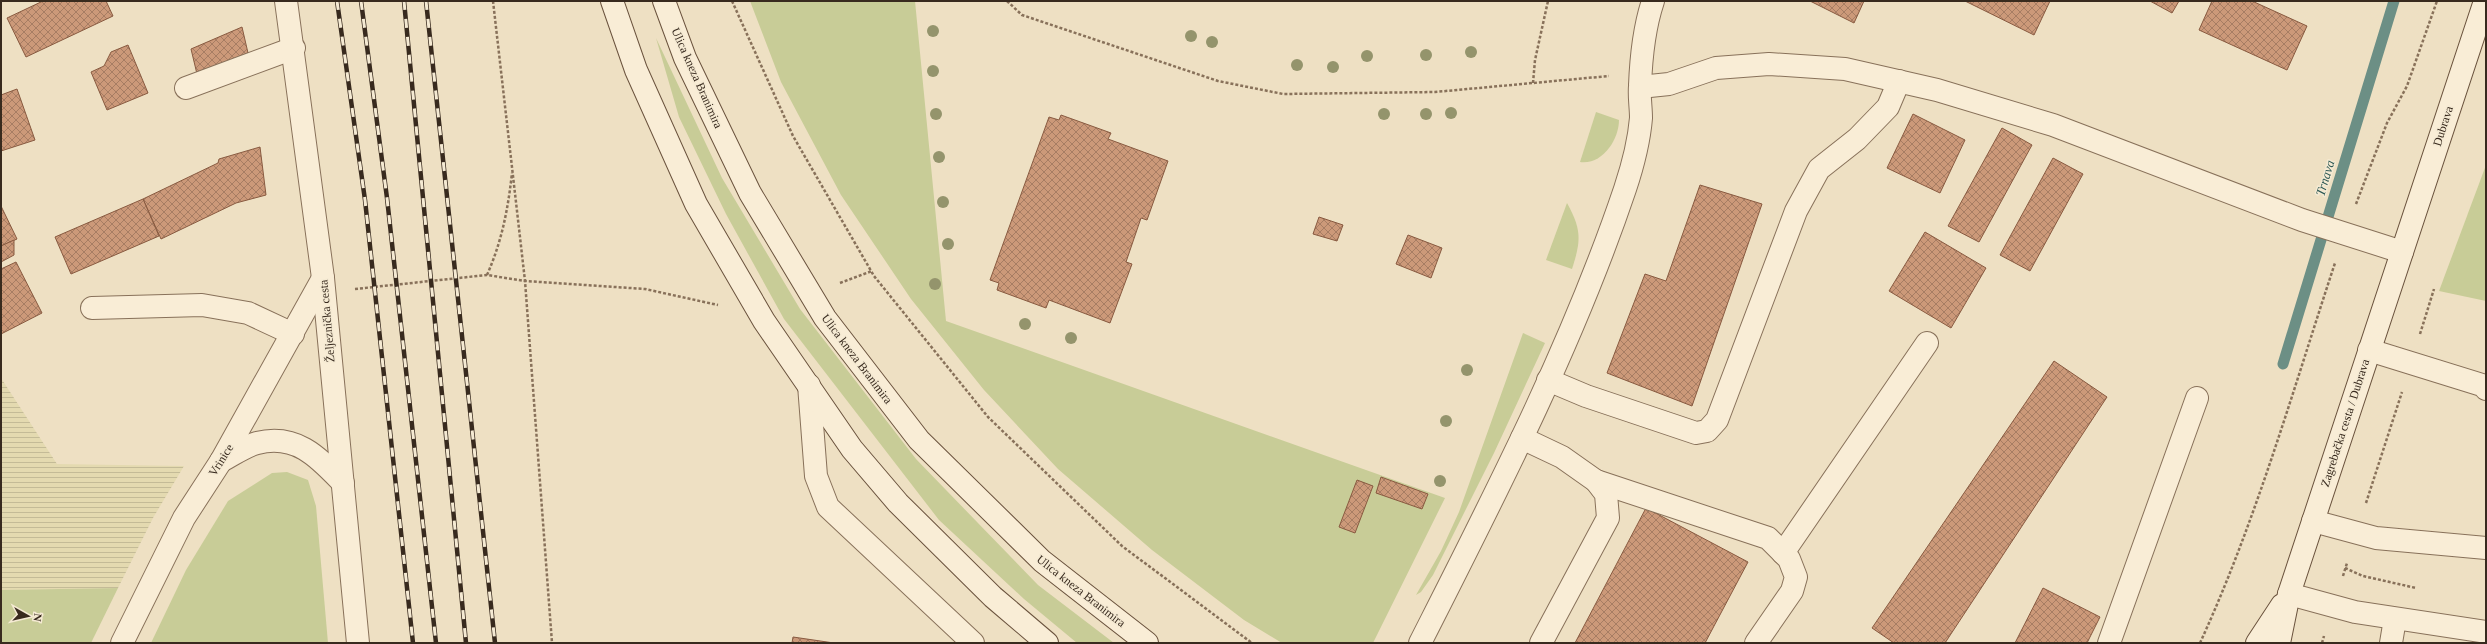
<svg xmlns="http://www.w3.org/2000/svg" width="2487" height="644" font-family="Georgia,serif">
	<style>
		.farmland { fill: url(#farmland-rules) }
		.grass { fill: #c8cc97 }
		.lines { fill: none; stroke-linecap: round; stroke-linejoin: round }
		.stream { stroke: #6c8f85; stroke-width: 11 }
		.building { fill: url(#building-cross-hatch); stroke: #885a40 }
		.service-casing { stroke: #88715a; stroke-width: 24 }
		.minor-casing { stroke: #88715a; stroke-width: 24 }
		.tertiary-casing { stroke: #88715a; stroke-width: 24 }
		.secondary-casing { stroke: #6a523d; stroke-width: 24 }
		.path { stroke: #88715a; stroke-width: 2.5; stroke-dasharray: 3 2; stroke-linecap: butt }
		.service { stroke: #f9edd6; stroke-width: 22 }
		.minor { stroke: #f9edd6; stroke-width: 22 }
		.tertiary { stroke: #f9edd6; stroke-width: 22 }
		.secondary { stroke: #f9edd6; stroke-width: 22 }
		.rail-casing { stroke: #382a1e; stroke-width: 4.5 }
		.rail { stroke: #f5ead3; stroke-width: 3; stroke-dasharray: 9; stroke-linecap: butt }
		.tree { fill: #94946c }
		.labels { text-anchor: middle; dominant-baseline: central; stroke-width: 3; stroke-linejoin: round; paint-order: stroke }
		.street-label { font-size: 12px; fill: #382a1e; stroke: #f5ead3 }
		.water-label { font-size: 13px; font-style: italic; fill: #2d5854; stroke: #f5ead3 }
	</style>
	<defs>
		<pattern id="farmland-rules" width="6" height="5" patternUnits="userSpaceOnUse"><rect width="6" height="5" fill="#e4dab0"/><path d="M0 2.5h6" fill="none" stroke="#c4bb97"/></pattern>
		<pattern id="building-cross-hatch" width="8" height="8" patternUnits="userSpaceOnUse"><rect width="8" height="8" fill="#cc9979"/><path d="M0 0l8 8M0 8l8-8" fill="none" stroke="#a77d63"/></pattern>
	</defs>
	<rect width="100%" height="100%" fill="#eee0c3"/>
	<polygon class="farmland" points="1,378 57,464 184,466 153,518 118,588 1,590"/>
	<g class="grass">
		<polygon points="750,1 915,1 946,321 1445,498 1373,643 1282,643 1244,620 1152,550 1058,469 984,390 911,299 841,195 781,82"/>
		<polygon points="656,38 722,178 800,309 916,459 1038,585 1114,643 1077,643 1024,599 939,520 784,319 726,214 679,117"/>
		<path d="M 1596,112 L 1619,120 C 1619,139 1603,165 1580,162 Z"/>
		<polygon points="2486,165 2486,301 2439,291"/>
		<path d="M 1567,203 C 1582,230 1581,241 1572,269 L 1546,260 Z"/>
		<polygon points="1523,333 1545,343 1494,453 1433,575 1421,592 1416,595 1441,551 1459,512"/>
		<polygon points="287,472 308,480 316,506 328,643 151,643 186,570 228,501 272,473"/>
		<polygon points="118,588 91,643 1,643 1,590"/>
	</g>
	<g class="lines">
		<polyline class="stream" points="2283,364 2394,1"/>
	</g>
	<g class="building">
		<polygon points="43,1 106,1 113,16 26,57 7,18"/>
		<polygon points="1810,1 1864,1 1854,23"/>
		<polygon points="1965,1 2050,1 2034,35"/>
		<polygon points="2150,1 2179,1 2172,13"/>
		<polygon points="2212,1 2252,1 2307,26 2287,70 2199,30"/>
		<polygon points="242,27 248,53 197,74 191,49"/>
		<polygon points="128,45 148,93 107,110 91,72 104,66 111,52"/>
		<polygon points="17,89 35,140 1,151 1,95"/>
		<polygon points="1913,114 1965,140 1940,193 1887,168"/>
		<polygon points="1061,115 1111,133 1108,139 1168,161 1147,220 1141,218 1126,262 1132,264 1110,323 1049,300 1046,308 997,290 999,283 990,280 1049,117 1059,120"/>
		<polygon points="2002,128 2032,145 1979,242 1948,226"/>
		<polygon points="260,147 266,195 236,203 161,239 143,199 218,163 219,159"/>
		<polygon points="2053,158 2083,174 2030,271 2000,255"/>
		<polygon points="1700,185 1762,204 1692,406 1607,373 1645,274 1666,281"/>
		<polygon points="143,199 159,236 71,274 55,237"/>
		<polygon points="1,206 17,239 1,246"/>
		<polygon points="1319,217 1343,225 1337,241 1313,234"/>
		<polygon points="1925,232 1986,268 1951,328 1889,291"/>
		<polygon points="1408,235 1442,248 1431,278 1396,264"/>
		<polygon points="14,240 14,255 1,262 1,246"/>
		<polygon points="16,262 42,313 1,334 1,269"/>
		<polygon points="2054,361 2107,397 1945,643 1894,643 1872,628"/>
		<polygon points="1381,477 1428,494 1422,509 1376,493"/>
		<polygon points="1357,480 1373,486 1355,533 1339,527"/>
		<polygon points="1646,508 1748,562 1705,643 1575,643"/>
		<polygon points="2043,588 2100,617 2087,643 2015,643"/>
		<polygon points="793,637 834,643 792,643"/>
	</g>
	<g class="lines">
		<defs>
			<g id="service">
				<polyline points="186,88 294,48"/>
				<polyline points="92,308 202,305 248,313 293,334"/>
				<polyline points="2369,350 2485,386 2486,389"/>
				<polyline points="1548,380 1586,396 1696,433 1707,431 1717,420 1796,211 1819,169 1857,139 1888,107 1899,81"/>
				<polyline points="809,385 816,476 828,507 973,643"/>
				<polyline points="1522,438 1562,457 1596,481 1768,538 1789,559 1796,577 1792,591 1756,643"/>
				<polyline points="2313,521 2376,538 2486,548"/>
				<polyline points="1783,553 1927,343"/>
				<polyline points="2289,594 2355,612 2486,632"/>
				<polyline points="1541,643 1608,518 1606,494 1596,481"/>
				<polyline points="2109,643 2197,398"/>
				<polyline points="2391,643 2395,619"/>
			</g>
			<g id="minor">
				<polyline points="1640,87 1669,84 1716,68 1769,64 1845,69 1937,90 2053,125 2302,220 2402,252"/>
				<path d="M 221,461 C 233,455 245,446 257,443 C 297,433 319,458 343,483"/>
				<polyline points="122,643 184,518 221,461 323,278"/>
				<path d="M 1420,643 C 1495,495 1572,346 1625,189 C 1633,165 1639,142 1641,118 C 1641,107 1639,97 1640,86 C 1641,58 1644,28 1653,1"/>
			</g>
			<polyline id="tertiary" points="286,1 323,278 358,643"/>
			<g id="secondary">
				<polyline points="612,1 636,70 696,204 764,321 852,449 898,503 993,597 1047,643"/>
				<polyline points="664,1 685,58 750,193 825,318 919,440 1042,561 1147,643"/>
				<polyline points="2257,643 2282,605"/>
				<polyline points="2279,643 2289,594 2485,1"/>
			</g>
		</defs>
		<use href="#service" class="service-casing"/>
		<use href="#minor" class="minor-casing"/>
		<use href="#tertiary" class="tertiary-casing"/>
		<use href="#secondary" class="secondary-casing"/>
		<g class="path">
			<polyline points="493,1 525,281 552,643"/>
			<polyline points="732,1 793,136 874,276 988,417 1122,546 1252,643"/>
			<polyline points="1007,1 1022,15 1218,81 1283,94 1435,92 1609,76"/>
			<polyline points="1533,83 1535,60 1548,1"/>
			<polyline points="2356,204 2387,123 2407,86 2437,1"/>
			<path d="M 487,275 C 502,241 508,209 512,173"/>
			<polyline points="840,283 872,271"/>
			<polyline points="355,289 487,275 525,281 645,289 718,305"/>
			<polyline points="2420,334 2434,289"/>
			<polyline points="2366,503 2402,392"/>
			<polyline points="2345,568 2363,576 2416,588"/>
			<polyline points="2343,576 2347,563"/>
			<path d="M 2200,643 C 2256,521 2293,390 2335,263"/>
			<polyline points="2322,643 2324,636"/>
		</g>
		<use href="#service" class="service"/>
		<use href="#minor" class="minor"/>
		<use href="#tertiary" class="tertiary"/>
		<use href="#secondary" class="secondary"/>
		<defs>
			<g id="rail">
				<polyline points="337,1 365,200 413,643"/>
				<polyline points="361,1 387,198 436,643"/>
				<polyline points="404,1 466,643"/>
				<polyline points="426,1 495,643"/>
			</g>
		</defs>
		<use href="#rail" class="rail-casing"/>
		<use href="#rail" class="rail"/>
	</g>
	<g class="tree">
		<circle cx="933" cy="31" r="6"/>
		<circle cx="1191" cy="36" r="6"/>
		<circle cx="1212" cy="42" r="6"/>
		<circle cx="1471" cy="52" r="6"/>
		<circle cx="1426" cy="55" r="6"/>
		<circle cx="1367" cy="56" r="6"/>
		<circle cx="1297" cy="65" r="6"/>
		<circle cx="1333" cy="67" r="6"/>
		<circle cx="933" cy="71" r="6"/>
		<circle cx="1451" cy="113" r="6"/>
		<circle cx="936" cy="114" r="6"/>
		<circle cx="1384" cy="114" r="6"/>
		<circle cx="1426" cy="114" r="6"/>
		<circle cx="939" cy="157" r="6"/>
		<circle cx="943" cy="202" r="6"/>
		<circle cx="948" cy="244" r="6"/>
		<circle cx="935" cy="284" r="6"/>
		<circle cx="1025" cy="324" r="6"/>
		<circle cx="1071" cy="338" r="6"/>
		<circle cx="1467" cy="370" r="6"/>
		<circle cx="1446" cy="421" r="6"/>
		<circle cx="1440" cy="481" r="6"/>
	</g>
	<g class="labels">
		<g class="street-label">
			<text transform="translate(697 78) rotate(66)">Ulica kneza Branimira</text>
			<text transform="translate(2443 126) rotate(-72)">Dubrava</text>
			<text transform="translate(327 321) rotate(-95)">Željeznička cesta</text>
			<text transform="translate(857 359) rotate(53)">Ulica kneza Branimira</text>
			<text transform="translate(2345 423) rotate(-72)">Zagrebačka cesta / Dubrava</text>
			<text transform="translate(221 460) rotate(-58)">Vrinice</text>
			<text transform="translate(1081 591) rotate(38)">Ulica kneza Branimira</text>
		</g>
		<g class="water-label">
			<text transform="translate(2325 178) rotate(-73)">Trnava</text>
		</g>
	</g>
	<rect width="2487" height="644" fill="none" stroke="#382a1e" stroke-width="4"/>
	<g transform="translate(28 616) rotate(98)" stroke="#f5ead3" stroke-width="3" paint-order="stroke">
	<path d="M0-3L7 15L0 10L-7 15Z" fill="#382a1e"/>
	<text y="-6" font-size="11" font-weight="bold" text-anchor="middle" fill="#382a1e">N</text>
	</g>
</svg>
